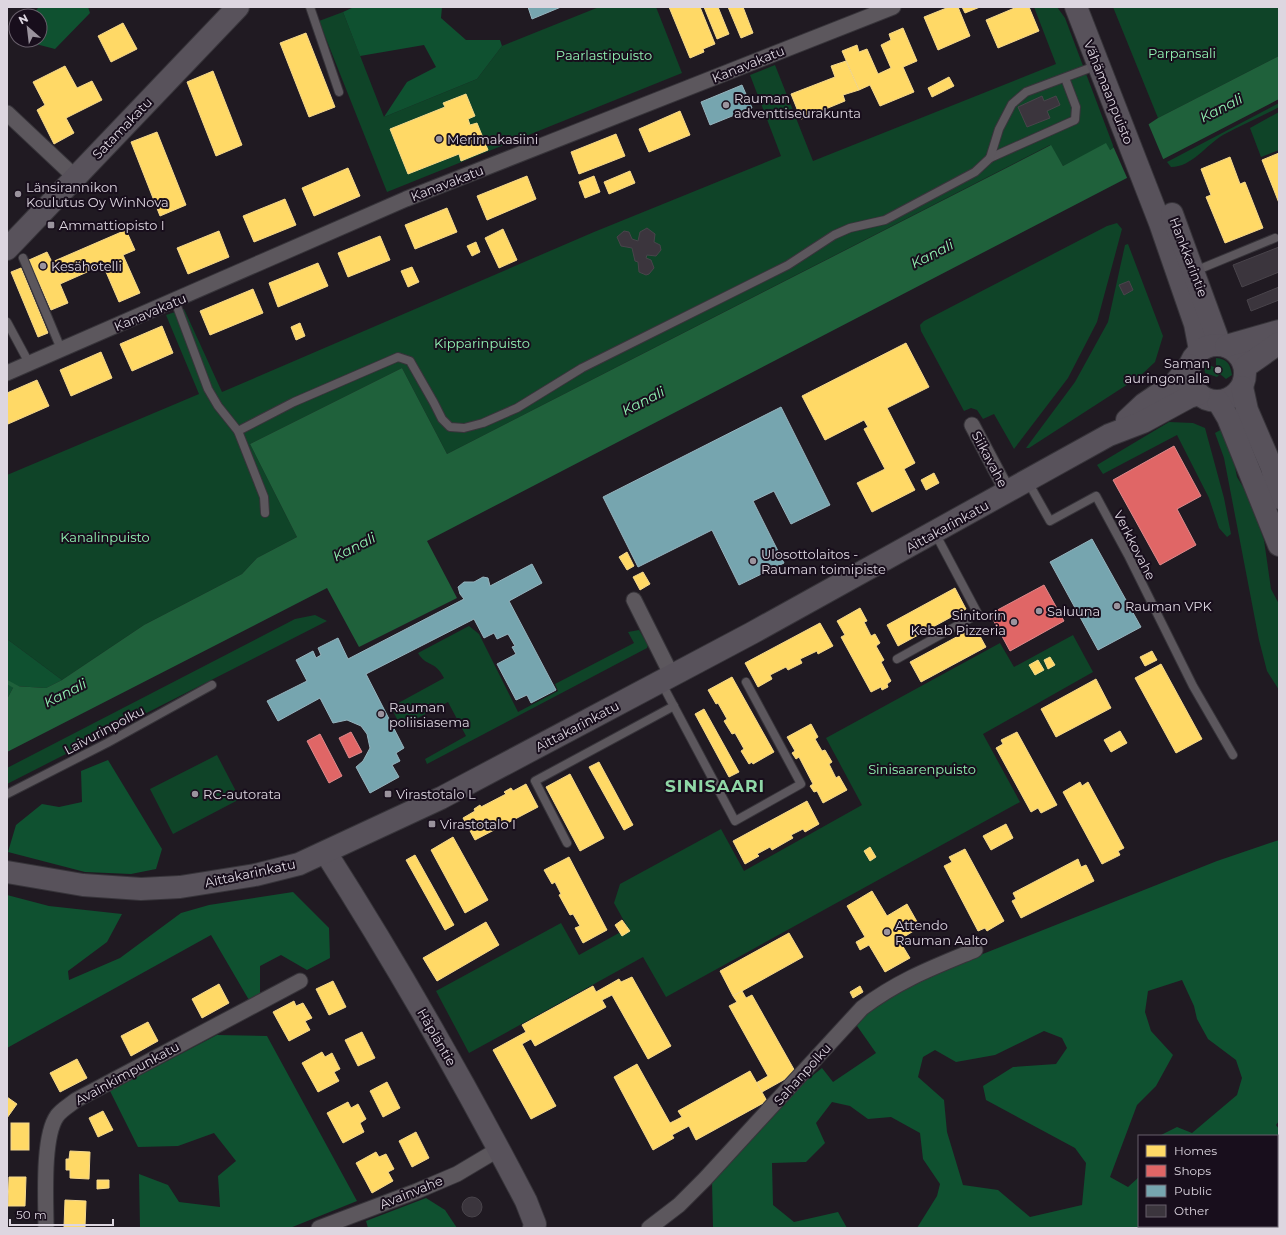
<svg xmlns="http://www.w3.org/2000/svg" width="1286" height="1235" font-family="Montserrat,sans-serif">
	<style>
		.green { fill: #0f4428 }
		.forest { fill: #0f5130; fill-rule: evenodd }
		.water { fill: #1f613b }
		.pier { fill: #201a22 }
		.homes { fill: #ffd966; stroke: #f5d88b }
		.shops { fill: #e06666; stroke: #df888b }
		.public { fill: #76a5af; stroke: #95b4be }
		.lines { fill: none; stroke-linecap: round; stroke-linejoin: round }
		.stream { stroke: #1f613b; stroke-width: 4 }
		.building { fill: #3b353d; stroke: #49444b }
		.lane-casing { stroke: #37343a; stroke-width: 10 }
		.street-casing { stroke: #37343a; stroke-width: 17 }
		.secondary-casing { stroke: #37343a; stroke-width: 24 }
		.lane { stroke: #5c575d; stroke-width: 8 }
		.street { stroke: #5c575d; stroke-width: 15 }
		.secondary { stroke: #58525b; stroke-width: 22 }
		.poi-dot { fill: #9b949e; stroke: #180e1c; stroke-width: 1.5 }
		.labels { text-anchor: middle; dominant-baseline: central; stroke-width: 4; stroke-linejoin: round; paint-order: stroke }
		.park-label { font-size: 13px; fill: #92f3b3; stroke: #180e1c }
		.street-label { font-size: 13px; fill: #ddd6e0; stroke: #180e1c }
		.poi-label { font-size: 13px; fill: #ddd6e0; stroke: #180e1c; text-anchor: start }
		.water-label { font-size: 14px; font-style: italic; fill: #93f4b4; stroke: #180e1c }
		.district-label { font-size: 17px; font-weight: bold; letter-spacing: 1px; fill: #8fd7a6; stroke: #180e1c }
	</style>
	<rect width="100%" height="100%" fill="#201a22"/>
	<g class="green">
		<polygon points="599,7 656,7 682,73 387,192 319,21 343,12 384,117 477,79 502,46"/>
		<polygon points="1034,7 1057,7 1065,18 1114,148 1109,150 1106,144 1063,166 1050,145 447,454 402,368 250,444 297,537 257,558 242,574 144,625 62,680 7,639 7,475 199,394 166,315 184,309 222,392 594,232 781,156 750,75 775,65 813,161 1056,64"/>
		<polygon points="1113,7 1279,7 1279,56 1158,118"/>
		<path d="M 1279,103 L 1279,107 C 1261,117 1241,125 1223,135 C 1206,145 1192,167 1171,167 L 1167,162 Z"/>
		<polygon points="1279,112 1279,150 1261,157 1250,128"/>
		<polygon points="1117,223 1122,229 1097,322 1068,378 1014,449 994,414 983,419 977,410 971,408 964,411 921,331 920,325 924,321 1107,226"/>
		<polygon points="1128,244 1163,336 1155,362 1139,377 1029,448 1026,448 1075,382 1108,322 1125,245"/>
		<path d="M 1216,358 C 1227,359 1230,363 1232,375 L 1226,379 L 1220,374 L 1217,377 L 1205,373 L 1204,367 L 1207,364 L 1216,368 Z"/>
		<polygon points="1169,422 1193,423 1205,428 1224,498 1231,534 1227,537 1219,528 1209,498 1177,435 1103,474 1097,465"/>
		<polygon points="1222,429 1232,452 1237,477 1248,495 1264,540 1271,589 1279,604 1279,690 1267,671 1259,640 1224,458 1215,433"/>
		<polygon points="315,615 327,621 7,784 7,768 295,619"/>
		<path d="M 469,626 L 479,634 L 518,712 L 558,691 L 555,684 L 634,643 L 628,632 L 639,630 L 648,645 L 647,648 L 427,764 L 425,759 L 466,736 L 448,702 L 401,727 L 391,707 L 444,678 C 435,660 426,667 418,653 Z"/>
		<polygon points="1073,635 1093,672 983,734 1020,802 666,997 643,957 469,1053 436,991 561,923 579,955 628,928 614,903 620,884 721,829 744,871 862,805 826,738 1000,643 1014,667"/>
		<polygon points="217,755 240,799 173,834 150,789"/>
	</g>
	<g class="forest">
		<polygon points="39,7 88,7 90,13 55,49 32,43 31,40 40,40 40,16 31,16"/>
		<polygon points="354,7 442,7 441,18 466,40 500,40 502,46 477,79 384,117 407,82 436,67 424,45 360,56 343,12"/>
		<polygon points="7,639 62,680 46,688 14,686 7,699"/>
		<polygon points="108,760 162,849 156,869 131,874 85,872 8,852 16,825 42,804 59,807 82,802 81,771"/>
		<path d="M 1279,840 L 1279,1121 L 1276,1125 L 1279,1129 L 1279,1228 L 917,1228 L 937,1196 L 940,1184 L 923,1159 L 920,1133 L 891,1117 L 868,1119 L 850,1106 L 832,1102 L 816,1123 L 825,1143 L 806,1162 L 772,1163 L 773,1205 L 794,1222 L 838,1212 L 847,1228 L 713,1228 L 712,1181 L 792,1092 L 822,1068 L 833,1082 L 876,1053 L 855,1023 L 897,988 L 1217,861 ZM 1182,980 L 1194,1006 L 1197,1019 L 1208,1039 L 1236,1060 L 1242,1078 L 1237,1095 L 1192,1133 L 1177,1127 L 1159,1136 L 1277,1136 L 1277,1226 L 1139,1226 L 1139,1177 L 1128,1187 L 1110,1177 L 1137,1105 L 1156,1086 L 1173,1055 L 1151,1031 L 1145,1012 L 1148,991 ZM 1044,1031 L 1062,1038 L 1067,1048 L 1056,1064 L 1013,1067 L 983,1086 L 986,1100 L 1075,1148 L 1086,1163 L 1082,1205 L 1030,1217 L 998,1190 L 963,1185 L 947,1132 L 944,1100 L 918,1077 L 923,1057 L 935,1050 L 956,1062 L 995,1055 Z"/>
		<polygon points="293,892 329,928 330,958 307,970 281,955 260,966 260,994 249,1000 211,935 7,1048 7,895 49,906 122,914 107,942 68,971 69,980 120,958 181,913 209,905"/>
		<polygon points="217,1035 267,1036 357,1201 290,1228 140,1228 139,1174 168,1185 179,1202 220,1207 218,1176 236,1161 214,1133 178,1146 138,1147 110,1091"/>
		<polygon points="426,1198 445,1210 457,1228 368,1228 366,1221"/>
	</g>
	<polygon class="water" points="1279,56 1279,99 427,541 457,598 359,647 327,588 7,752 7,699 14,686 46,688 62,680 144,625 242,574 257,558 297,537 250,444 402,368 447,454 1051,145 1063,166 1106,143 1110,150 1158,118"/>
	<polygon class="pier" points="1148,123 1164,161 1128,180 1113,146"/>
	<g class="homes">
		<polygon points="669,7 700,7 715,44 703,49 704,52 690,58"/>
		<polygon points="704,7 718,7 729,34 717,39"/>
		<polygon points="728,7 743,7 753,33 741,38"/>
		<polygon points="949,7 958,7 970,36 938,50 924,17"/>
		<polygon points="962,7 980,7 965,13"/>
		<polygon points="1017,7 1029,7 1039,31 998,48 986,20"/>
		<polygon points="123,23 137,49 111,62 98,36"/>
		<polygon points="903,28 917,61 903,67 914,92 880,106 870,85 859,90 842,51 857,45 859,52 867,49 878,74 891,68 881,45 891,40 889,34"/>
		<polygon points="306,33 335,107 309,117 280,43"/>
		<polygon points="846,61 859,90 843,95 845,101 801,119 791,94 835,77 831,66"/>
		<polygon points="65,66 77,88 92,81 102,100 66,118 74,133 54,144 37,110 45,105 33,82"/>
		<polygon points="213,71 242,145 216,156 187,82"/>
		<polygon points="949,77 954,86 932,97 928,88"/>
		<polygon points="466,94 475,116 468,119 470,125 477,123 488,150 461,161 459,154 408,174 390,129 445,107 443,103"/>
		<polygon points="680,111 690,135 649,152 639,129"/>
		<polygon points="157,132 186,205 160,216 131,142"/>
		<polygon points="616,134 625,156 579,174 571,152"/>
		<polygon points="1279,153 1279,203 1262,160"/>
		<polygon points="1230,157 1240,184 1245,182 1263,228 1225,243 1206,197 1211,195 1201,169"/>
		<polygon points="348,168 360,196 314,216 302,188"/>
		<polygon points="630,171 635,183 609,194 604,182"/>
		<polygon points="527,176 536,199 487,220 477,196"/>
		<polygon points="594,176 600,192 585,198 579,182"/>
		<polygon points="285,199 296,225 254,242 243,216"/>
		<polygon points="447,208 457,232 415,249 405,225"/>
		<polygon points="503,229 517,260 499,268 485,238"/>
		<polygon points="126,230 135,250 123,255 140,293 119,302 103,265 60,284 68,303 51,310 29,260 47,252 52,262"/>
		<polygon points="219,231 229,257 188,274 177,248"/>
		<polygon points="380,236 390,260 348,277 338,253"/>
		<polygon points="476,242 480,252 472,256 467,246"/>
		<polygon points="318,263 328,286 278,307 269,283"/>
		<polygon points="412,267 419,282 408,287 401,271"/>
		<polygon points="21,268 48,333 38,337 11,272"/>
		<polygon points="253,289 263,313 210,335 200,311"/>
		<polygon points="300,323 305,336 296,340 291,327"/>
		<polygon points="162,326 173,353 132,371 120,344"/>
		<polygon points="906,343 929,387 887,408 915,463 904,469 915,490 872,512 857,483 885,469 864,429 868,427 864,420 825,440 802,396"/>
		<polygon points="101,352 112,378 71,396 60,370"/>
		<polygon points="37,380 49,406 8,424 7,393"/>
		<polygon points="934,473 939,483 926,490 921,480"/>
		<polygon points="627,552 634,566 627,570 619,557"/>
		<polygon points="643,572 650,584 640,590 633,577"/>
		<polygon points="955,588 966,609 898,646 887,625"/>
		<polygon points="860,608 867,621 864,622 871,636 875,634 880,643 876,646 884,660 881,662 891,681 887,684 888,687 882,690 881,687 871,692 841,637 845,635 837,621"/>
		<polygon points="820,623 833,646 818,654 817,651 800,659 802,663 788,670 786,667 770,675 772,679 758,687 745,663"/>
		<polygon points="975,627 986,647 921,682 910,662"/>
		<polygon points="1152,651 1157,660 1145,666 1140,657"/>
		<polygon points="1050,657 1055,665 1048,669 1044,660"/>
		<polygon points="1038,660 1044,670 1035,675 1029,665"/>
		<polygon points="1161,664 1202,739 1176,753 1135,678"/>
		<polygon points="732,677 774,752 753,764 752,762 749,764 741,751 744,749 735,733 732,734 724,721 727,719 718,703 716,704 708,690"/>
		<polygon points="1096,679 1111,708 1056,737 1041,709"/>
		<polygon points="704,709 739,772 729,777 695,714"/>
		<polygon points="811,724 818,737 815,739 822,751 825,750 832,762 829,764 836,778 839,776 847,790 823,803 817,791 814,792 810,786 813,784 799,757 796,759 792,753 795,751 787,737"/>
		<polygon points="1120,731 1127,743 1111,752 1104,740"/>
		<polygon points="1017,732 1057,805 1041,813 1038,808 1031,812 996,748 1003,744 1001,740"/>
		<polygon points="599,762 633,825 624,830 589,767"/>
		<polygon points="570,774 604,838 580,851 546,787"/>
		<polygon points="1080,782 1082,786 1088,782 1124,848 1118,851 1120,855 1102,864 1063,792"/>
		<polygon points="526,784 538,807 475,840 463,818 475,811 474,809 480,805 481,807 506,794 504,792 511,788 513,791"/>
		<polygon points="807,801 819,824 805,832 803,829 791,835 793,838 772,850 770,847 757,854 759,856 745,864 733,841"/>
		<polygon points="1006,824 1013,838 991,850 983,836"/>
		<polygon points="453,837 488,900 465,913 431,850"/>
		<polygon points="870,847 876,857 870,861 864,851"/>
		<polygon points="965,849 1004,921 987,931 985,928 978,931 944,866 952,862 949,857"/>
		<polygon points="415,855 454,925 445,930 406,860"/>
		<polygon points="569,857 607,930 583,943 575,928 580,926 573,914 570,915 559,895 561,894 555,882 552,884 544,870"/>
		<polygon points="1078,859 1081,867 1086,865 1094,881 1021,918 1012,901 1016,899 1013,893"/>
		<polygon points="872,891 887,916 907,904 920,927 899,940 910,958 885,972 869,945 860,950 856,942 865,937 847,906"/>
		<polygon points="622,920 630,931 622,936 615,925"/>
		<polygon points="486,922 499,945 437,981 423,958"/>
		<polygon points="789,933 803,957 733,996 720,971"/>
		<polygon points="632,977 671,1046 648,1059 612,995 602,1000 606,1007 535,1046 531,1039 522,1044 556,1106 531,1119 493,1050 526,1032 522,1025 593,986 596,992 619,979 621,982"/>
		<polygon points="333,981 346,1007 329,1015 316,989"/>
		<polygon points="219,984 229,1003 202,1018 192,999"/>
		<polygon points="860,986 863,992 853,998 850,992"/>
		<polygon points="742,991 746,998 752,995 796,1073 762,1092 756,1083 768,1076 729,1006 737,1002 733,996"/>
		<polygon points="294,1001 296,1006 303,1003 312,1018 305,1021 310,1030 289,1041 273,1012"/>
		<polygon points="148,1022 158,1041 131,1056 121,1036"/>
		<polygon points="362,1032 375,1058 358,1066 345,1040"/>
		<polygon points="322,1052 325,1057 332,1053 340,1069 334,1072 339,1081 318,1092 302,1063"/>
		<polygon points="77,1059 87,1078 60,1092 50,1073"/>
		<polygon points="637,1064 670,1123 682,1117 678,1111 750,1071 767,1101 696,1140 689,1126 672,1135 674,1138 653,1150 614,1077"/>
		<polygon points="387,1082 400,1108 383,1117 370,1091"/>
		<polygon points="7,1097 17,1104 7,1118"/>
		<polygon points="348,1102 351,1108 358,1104 366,1119 360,1123 364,1132 343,1143 327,1113"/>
		<polygon points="103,1111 113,1130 98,1137 89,1118"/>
		<rect x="11" y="1123" width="18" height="27"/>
		<polygon points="416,1132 429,1158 412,1167 399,1141"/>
		<polygon points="70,1151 90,1152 89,1179 70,1178 70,1170 66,1170 66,1159 69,1159"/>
		<polygon points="376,1152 379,1157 386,1154 394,1169 388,1172 393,1181 372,1193 356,1163"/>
		<polygon points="9,1177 26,1177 25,1206 8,1206"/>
		<polygon points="97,1180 109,1180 109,1188 97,1189"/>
		<polygon points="65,1200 86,1201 85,1227 64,1227"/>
	</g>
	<g class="shops">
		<polygon points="1174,446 1201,496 1177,509 1196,545 1160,565 1113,480"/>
		<polygon points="1044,585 1064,621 1010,651 990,614"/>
		<polygon points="351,732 362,752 349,758 339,738"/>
		<polygon points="320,734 342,776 329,783 307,741"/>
	</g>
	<g class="public">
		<polygon points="528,7 561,7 532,19"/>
		<polygon points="742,85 752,108 710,125 701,102"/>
		<polygon points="781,407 830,505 791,524 774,491 753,501 784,563 739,585 712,530 638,567 603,497"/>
		<polygon points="1092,539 1141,627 1098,650 1050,562"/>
		<polygon points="532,564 542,583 509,601 556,690 531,703 527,695 516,700 497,664 516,654 512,647 515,646 508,634 497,639 494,633 484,638 474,619 366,674 404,748 396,753 400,761 392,765 399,777 370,793 356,767 363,761 370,748 367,734 361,726 347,720 333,723 320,698 278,721 267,701 307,681 296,660 313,651 316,658 321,655 318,648 338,638 348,659 464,599 460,594 458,587 464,582 474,582 483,577 488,578 490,586"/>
	</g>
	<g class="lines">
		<polyline class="stream" points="7,682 18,688"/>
	</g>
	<g class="building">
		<polygon points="1042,96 1044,101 1056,96 1060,105 1047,111 1050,118 1027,127 1018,107"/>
		<polygon points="647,228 655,234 654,242 660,245 661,250 656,256 647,255 646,258 651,260 654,268 649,274 646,275 639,272 638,262 635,261 632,248 621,246 617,237 624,231 629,232 632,239 638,241 640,232"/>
		<polygon points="1279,247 1279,272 1242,287 1233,265"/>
		<polygon points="1129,281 1133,290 1124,295 1119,285"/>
		<polygon points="1279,287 1279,300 1251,311 1247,300"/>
		<circle cx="472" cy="1207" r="10"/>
	</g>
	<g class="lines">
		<defs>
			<g id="lane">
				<polyline points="310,7 339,92"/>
				<polyline points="990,158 1075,120 1076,107 1065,78"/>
				<polyline points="23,258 61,349"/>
				<polyline points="1195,271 1275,238"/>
				<polyline points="175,301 208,389 218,406 238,431 294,402 398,357 410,361 434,403 442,419 450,427 464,428 483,423 517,408 582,368 788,265 834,235 850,228 885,220 975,172 990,158 999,129 1012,104 1026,92 1098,65"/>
				<polyline points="7,322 29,363"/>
				<polyline points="238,431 264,497 265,513"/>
				<polyline points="1028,482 1050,521 1096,496 1128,555 1193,686 1233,755"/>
				<polyline points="897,659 978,614 935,533"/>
				<polyline points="661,682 735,821 801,784 746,682"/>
				<polyline points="7,794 107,743 212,685"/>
				<polyline points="567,843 535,781 674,706"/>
			</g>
			<g id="street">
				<polyline points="7,113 75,177"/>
				<polyline points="7,373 406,199 893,7"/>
				<polyline points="972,425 1008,493"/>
				<polyline points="634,600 672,676"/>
				<path d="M 46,1228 C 46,1201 42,1137 57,1116 C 61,1110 70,1105 76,1100 L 300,981"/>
				<polyline points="319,1228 417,1191 457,1174 499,1149"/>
				<path d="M 649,1228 L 679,1205 L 705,1179 L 862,1008 C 899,980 934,967 975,950"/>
			</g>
			<g id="secondary">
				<polyline points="1076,7 1160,223 1195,324 1200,350"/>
				<polyline points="1172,214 1220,345"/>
				<polyline points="7,249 238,7"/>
				<circle cx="1217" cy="373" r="28"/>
				<polyline points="1226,346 1279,331"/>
				<polyline points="1245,367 1279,343"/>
				<polyline points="1242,387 1247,410 1272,468 1279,498"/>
				<polyline points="1218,401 1228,418 1279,545"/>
				<polyline points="1127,420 1144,404 1175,383 1190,365"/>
				<path d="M 326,853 C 398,966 464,1082 526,1201 L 535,1224 L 534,1228"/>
				<polyline points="7,872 83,885 141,889 180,887 255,875 299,864 441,798 752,633 1109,435 1143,422 1189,397 1199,394"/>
			</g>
		</defs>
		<use href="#lane" class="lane-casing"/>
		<use href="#street" class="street-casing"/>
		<use href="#secondary" class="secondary-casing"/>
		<use href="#lane" class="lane"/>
		<use href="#street" class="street"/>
		<use href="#secondary" class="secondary"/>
	</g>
	<g class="poi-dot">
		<circle cx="726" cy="105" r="4"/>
		<circle cx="439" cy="139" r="4"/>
		<circle cx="18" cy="194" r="4"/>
		<rect x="47" y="221" width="8" height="8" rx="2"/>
		<circle cx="43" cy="266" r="4"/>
		<circle cx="1218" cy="370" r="4"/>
		<circle cx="753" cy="561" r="4"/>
		<circle cx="1117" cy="606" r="4"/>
		<circle cx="1039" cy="611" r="4"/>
		<circle cx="1014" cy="622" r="4"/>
		<circle cx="381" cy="714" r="4"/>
		<circle cx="195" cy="794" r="4"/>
		<rect x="384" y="790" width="8" height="8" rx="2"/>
		<rect x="428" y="820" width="8" height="8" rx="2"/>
		<circle cx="887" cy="932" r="4"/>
	</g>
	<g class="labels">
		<g class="park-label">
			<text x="1182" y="53">Parpansali</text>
			<text x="604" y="55">Paarlastipuisto</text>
			<text x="482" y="343">Kipparinpuisto</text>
			<text x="105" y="537">Kanalinpuisto</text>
			<text x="922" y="769">Sinisaarenpuisto</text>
		</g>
		<g class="street-label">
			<text transform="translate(748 64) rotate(-22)">Kanavakatu</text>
			<text transform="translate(1109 92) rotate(68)">Vähämaanpuisto</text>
			<text transform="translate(122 128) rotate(-46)">Satamakatu</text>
			<text transform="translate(447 183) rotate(-21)">Kanavakatu</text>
			<text transform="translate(1189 257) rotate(69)">Hankkarintie</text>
			<text transform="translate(150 312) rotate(-23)">Kanavakatu</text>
			<text transform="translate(990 459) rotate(62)">Siikavahe</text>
			<text transform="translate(947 526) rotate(-29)">Aittakarinkatu</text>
			<text transform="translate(1135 545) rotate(63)">Verkkovahe</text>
			<text transform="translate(577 726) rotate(-28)">Aittakarinkatu</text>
			<text transform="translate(104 730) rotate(-28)">Laivurinpolku</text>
			<text transform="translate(250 873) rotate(-12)">Aittakarinkatu</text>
			<text transform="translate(437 1037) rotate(60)">Häpläntie</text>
			<text transform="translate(127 1073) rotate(-29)">Avainkimpunkatu</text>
			<text transform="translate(802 1074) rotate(-48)">Sahanpolku</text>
			<text transform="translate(411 1192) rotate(-22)">Avainvahe</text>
		</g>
		<g class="poi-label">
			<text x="734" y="98">Rauman<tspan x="734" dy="15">adventtiseurakunta</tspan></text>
			<text x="447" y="139">Merimakasiini</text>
			<text x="26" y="187">Länsirannikon<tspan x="26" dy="15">Koulutus Oy WinNova</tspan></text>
			<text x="59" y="225">Ammattiopisto I</text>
			<text x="51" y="266">Kesähotelli</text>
			<text x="1210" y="363" text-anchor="end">Saman<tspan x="1210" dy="15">auringon alla</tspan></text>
			<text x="761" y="554">Ulosottolaitos -<tspan x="761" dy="15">Rauman toimipiste</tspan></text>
			<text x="1125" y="606">Rauman VPK</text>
			<text x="1047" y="611">Saluuna</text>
			<text x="1006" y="615" text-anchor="end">Sinitorin<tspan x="1006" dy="15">Kebab Pizzeria</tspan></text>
			<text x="389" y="707">Rauman<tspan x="389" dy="15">poliisiasema</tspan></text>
			<text x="203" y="794">RC-autorata</text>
			<text x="396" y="794">Virastotalo L</text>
			<text x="440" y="824">Virastotalo I</text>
			<text x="895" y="925">Attendo<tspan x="895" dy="15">Rauman Aalto</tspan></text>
		</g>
		<g class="water-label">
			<text transform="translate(1221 108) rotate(-27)">Kanali</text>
			<text transform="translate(932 254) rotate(-27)">Kanali</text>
			<text transform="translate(643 401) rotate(-27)">Kanali</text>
			<text transform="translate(354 547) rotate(-27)">Kanali</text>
			<text transform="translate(65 693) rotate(-27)">Kanali</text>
		</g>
		<g class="district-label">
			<text x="715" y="786">SINISAARI</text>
		</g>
	</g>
	<rect width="1286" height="1235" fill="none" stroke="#ddd6e0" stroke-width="16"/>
	<rect x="1138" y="1135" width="140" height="92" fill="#180e1c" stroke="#675e6a"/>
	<rect x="1146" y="1145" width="20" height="12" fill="#ffd966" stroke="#675e6a"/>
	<text x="1174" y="1155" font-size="12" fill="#ddd6e0">Homes</text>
	<rect x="1146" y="1165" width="20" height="12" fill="#e06666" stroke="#675e6a"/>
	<text x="1174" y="1175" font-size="12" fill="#ddd6e0">Shops</text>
	<rect x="1146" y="1185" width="20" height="12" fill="#76a5af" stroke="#675e6a"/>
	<text x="1174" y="1195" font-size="12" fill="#ddd6e0">Public</text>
	<rect x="1146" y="1205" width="20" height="12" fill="#3b353d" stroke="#675e6a"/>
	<text x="1174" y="1215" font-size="12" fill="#ddd6e0">Other</text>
	<g transform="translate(28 28) rotate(332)"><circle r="19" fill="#180e1c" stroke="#675e6a"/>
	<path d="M0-3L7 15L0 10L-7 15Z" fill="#9b949e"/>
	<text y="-6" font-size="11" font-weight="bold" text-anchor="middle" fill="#ddd6e0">N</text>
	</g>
	<path d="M10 1219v6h103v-6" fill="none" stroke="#ddd6e0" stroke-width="2"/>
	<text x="16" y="1219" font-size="12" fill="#ddd6e0" stroke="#180e1c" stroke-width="3" paint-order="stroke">50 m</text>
</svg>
